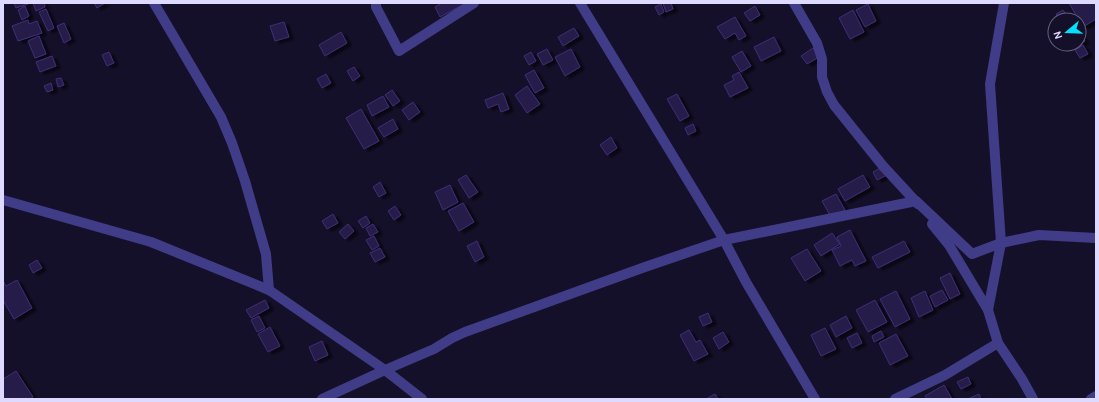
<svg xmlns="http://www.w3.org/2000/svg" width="1099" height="402" font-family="Karla,sans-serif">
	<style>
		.building { fill: #271c4a; stroke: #3f2e76; filter: url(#shadow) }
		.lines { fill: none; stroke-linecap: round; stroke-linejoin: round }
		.minor { stroke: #413c88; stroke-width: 10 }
	</style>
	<defs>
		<filter id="shadow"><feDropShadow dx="4.5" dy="2.5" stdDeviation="1" flood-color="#0009"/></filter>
	</defs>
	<rect width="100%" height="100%" fill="#151029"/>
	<g class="building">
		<polygon points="14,3 28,3 28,4 16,8"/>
		<polygon points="33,3 44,3 45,7 36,11"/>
		<polygon points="94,3 105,3 97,8"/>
		<polygon points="442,3 466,3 440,17 435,7"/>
		<polygon points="663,3 671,3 673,9 666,12"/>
		<polygon points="1069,3 1096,3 1096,19 1083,27"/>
		<polygon points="661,4 664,12 659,15 655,7"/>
		<polygon points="868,4 876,21 865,27 856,10"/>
		<polygon points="25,6 29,16 22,20 18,10"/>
		<polygon points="755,6 760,15 750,21 744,13"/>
		<polygon points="46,9 54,28 48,31 39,12"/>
		<polygon points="853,10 864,32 850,39 839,18"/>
		<polygon points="1063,10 1069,20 1060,20 1056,14"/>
		<polygon points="735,17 746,36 739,40 735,33 725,39 717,27"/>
		<polygon points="28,20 29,24 37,21 42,33 18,41 12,26"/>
		<polygon points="284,22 289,37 275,41 270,26"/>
		<polygon points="64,23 71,39 64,43 57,26"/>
		<polygon points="574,28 579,36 563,46 558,37"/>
		<polygon points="341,32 347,43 325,56 319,45"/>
		<polygon points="1079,32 1085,41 1077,46 1075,44 1079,44"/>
		<polygon points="39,36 46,54 35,58 28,41"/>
		<polygon points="774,37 781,51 761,61 754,47"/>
		<polygon points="1083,45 1088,54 1080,58 1075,50"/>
		<polygon points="813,48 819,57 807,64 801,56"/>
		<polygon points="547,49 553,60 543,65 537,54"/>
		<polygon points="571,49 580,67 565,76 555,57"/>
		<polygon points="742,51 751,66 741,72 732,57"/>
		<polygon points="109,52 114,63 107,66 102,55"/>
		<polygon points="531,52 536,61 529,65 524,56"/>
		<polygon points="52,56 56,66 40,72 36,62"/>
		<polygon points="354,67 360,76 353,81 347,71"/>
		<polygon points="534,70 544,88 535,93 525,75"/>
		<polygon points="739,72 748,88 730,97 724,85 734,80 732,76"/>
		<polygon points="326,74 331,83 322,88 317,79"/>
		<polygon points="61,78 64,85 58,87 56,79"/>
		<polygon points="51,83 53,90 47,92 44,86"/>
		<polygon points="527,86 540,104 527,113 515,95"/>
		<polygon points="392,90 400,101 393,106 385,95"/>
		<polygon points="503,93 509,109 501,112 498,104 488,108 485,100"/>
		<polygon points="677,94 689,116 680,121 667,99"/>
		<polygon points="383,96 389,107 372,116 367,105"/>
		<polygon points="413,102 420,112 409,120 402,110"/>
		<polygon points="361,109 379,141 364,149 346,118"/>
		<polygon points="393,119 398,129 384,137 378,128"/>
		<polygon points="693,124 696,131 688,135 685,128"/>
		<polygon points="611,137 617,148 607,155 600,145"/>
		<polygon points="882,167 887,175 877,180 873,172"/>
		<polygon points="466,175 478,192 469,198 458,180"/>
		<polygon points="863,175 870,187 845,201 838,189"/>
		<polygon points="380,182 386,193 379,197 373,187"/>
		<polygon points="450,185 458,202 443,210 435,192"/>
		<polygon points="836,194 845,210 831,217 822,201"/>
		<polygon points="463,203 474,222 459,231 448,211"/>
		<polygon points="395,206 401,215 394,220 388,211"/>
		<polygon points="333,214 338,223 327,229 322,221"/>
		<polygon points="366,216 370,223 363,228 358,221"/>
		<polygon points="348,224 354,231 345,239 339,232"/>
		<polygon points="373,224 378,232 370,236 366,228"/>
		<polygon points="850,230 866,261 855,266 852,260 840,266 832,250 841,246 837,237"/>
		<polygon points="832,233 840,244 821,256 814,245"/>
		<polygon points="374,236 379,246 372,250 366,240"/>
		<polygon points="477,241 484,257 475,262 467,246"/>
		<polygon points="904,241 910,252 878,268 872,257"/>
		<polygon points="380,248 385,257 375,262 370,253"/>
		<polygon points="807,249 821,271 805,281 791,258"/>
		<polygon points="37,260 42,268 33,273 29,265"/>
		<polygon points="950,273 960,294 950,299 940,278"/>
		<polygon points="17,280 32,308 14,319 3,300 3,281 6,286"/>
		<polygon points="942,290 948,300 935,307 930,296"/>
		<polygon points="896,291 910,319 895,327 880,299"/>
		<polygon points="925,291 933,310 919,317 911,298"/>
		<polygon points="265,300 269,308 251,318 246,310"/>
		<polygon points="875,300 887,322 868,332 856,310"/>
		<polygon points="708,313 712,322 703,326 699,317"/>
		<polygon points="259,316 265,328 257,332 251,320"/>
		<polygon points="846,316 852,328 836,337 830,325"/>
		<polygon points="270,327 280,346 268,352 258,334"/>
		<polygon points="825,328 836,349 821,356 811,335"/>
		<polygon points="689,330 696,342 700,340 708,354 694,361 680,335"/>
		<polygon points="881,331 884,337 874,342 872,336"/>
		<polygon points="723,332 729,342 719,349 713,338"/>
		<polygon points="857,333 862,343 852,348 847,338"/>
		<polygon points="896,334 908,356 890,365 879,343"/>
		<polygon points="322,341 328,355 315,361 309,347"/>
		<polygon points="16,371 33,397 30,399 3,399 3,379"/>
		<polygon points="968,377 971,384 961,389 957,382"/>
		<polygon points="944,385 952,399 927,399 925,396"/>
		<polygon points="715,394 718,399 706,399"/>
		<polygon points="979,394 981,399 968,399"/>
	</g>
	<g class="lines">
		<g class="minor">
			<polyline points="154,3 221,117 232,143 245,181 266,254 269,290"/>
			<polyline points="376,3 376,7 399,51 474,3"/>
			<polyline points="580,3 724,240 746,282 815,399"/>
			<polyline points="794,3 817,43 822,59 822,77 827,92 834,105 883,166 918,204"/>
			<polyline points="3,200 151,242 269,290 385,370 422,399"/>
			<polyline points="932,224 949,245 988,310 998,343 1022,379 1033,399"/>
			<polyline points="988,310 1001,243 990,84 1004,3"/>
			<polyline points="322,399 385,370 434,349 452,338 465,332 645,267 724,240 916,201 972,254 1001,243 1039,235 1096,238"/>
			<polyline points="895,399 945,375 998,343"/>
			<polyline points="1091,399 1096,396"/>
		</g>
	</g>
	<rect width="1099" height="402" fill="none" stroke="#ded9ff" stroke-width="8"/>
	<g transform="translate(1067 32) rotate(251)"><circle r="19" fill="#151029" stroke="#65607f"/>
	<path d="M0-3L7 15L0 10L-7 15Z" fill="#05dffe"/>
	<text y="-6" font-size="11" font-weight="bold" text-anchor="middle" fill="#ded9ff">N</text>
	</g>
</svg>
